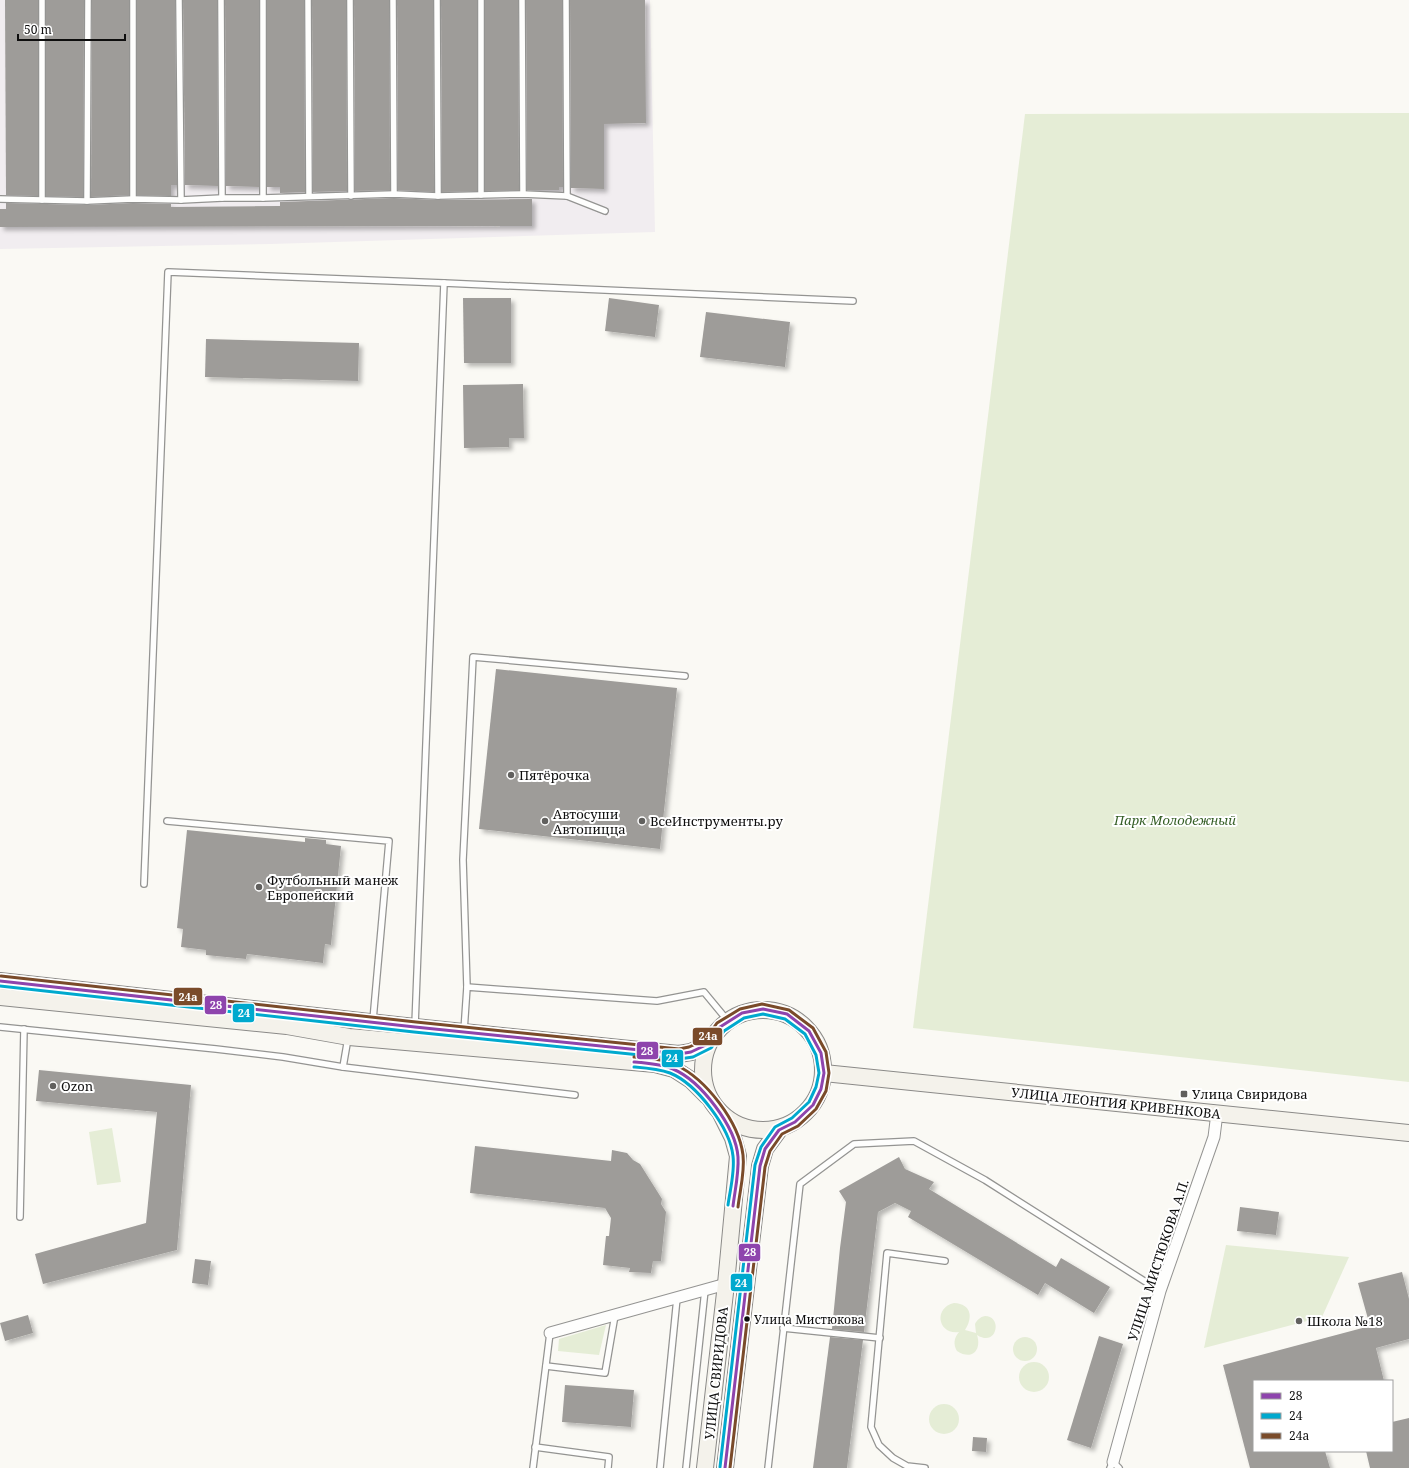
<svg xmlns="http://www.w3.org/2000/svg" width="1409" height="1468" font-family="'Noto Serif',serif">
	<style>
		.industrial { fill: #f1edf0 }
		.green { fill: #e5edd6 }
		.building { fill: #9e9c99; filter: url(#shadow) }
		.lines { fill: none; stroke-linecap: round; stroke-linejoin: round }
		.lane-casing { stroke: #949492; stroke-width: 8 }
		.street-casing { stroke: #949492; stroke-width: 13 }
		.secondary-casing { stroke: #8b8a88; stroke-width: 18 }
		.lane { stroke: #fefefd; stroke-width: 5.5 }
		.street { stroke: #fefefd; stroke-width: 11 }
		.secondary { stroke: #f4f2eb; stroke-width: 16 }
		.bus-1-casing { stroke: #fff; stroke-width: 6 }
		.bus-2-casing { stroke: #fff; stroke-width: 6 }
		.bus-3-casing { stroke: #fff; stroke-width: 6 }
		.bus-1 { stroke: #8e44ad; stroke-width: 3 }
		.bus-2 { stroke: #00a9ce; stroke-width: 3 }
		.bus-3 { stroke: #7a4b2a; stroke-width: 3 }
		.poi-dot { fill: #61605e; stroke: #fff; stroke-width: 1.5 }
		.bus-dot { fill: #0e0e0e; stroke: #fff; stroke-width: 1.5 }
		.labels { text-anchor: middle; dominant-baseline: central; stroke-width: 4; stroke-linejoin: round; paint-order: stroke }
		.bus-label { font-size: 12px; fill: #0e0e0e; stroke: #fff; text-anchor: start }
		.poi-label { font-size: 13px; fill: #0e0e0e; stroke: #fff; text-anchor: start }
		.park-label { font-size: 13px; font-style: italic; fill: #355e26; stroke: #fff }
		.street-label { font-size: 13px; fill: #0e0e0e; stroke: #fff }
		.line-badge { stroke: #fff; stroke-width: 1.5 }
		.badge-label { font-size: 11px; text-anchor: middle; font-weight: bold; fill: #fff }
	</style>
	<defs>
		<filter id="shadow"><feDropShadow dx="3.5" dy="3.5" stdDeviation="2" flood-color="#0004"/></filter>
	</defs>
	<rect width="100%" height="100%" fill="#faf9f4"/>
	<polygon class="industrial" points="0,0 650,0 655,232 271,244 0,249"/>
	<g class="green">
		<polygon points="1409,113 1409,1082 913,1028 1025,114"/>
		<polygon points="112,1128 121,1182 97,1185 89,1132"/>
		<polygon points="1226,1245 1349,1257 1322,1317 1204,1348"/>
		<path d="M 954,1303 C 972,1304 973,1318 965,1330 L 976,1333 L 975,1324 C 977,1320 980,1317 985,1316 C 1003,1316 997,1348 977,1335 C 982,1350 972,1361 957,1351 C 953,1344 954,1338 959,1332 C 938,1335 933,1308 954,1303 Z"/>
		<polygon points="606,1325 599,1355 558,1351 559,1339"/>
		<circle cx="1025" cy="1349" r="12"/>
		<circle cx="1034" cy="1377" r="15"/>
		<circle cx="944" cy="1419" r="15"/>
	</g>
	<g class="building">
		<polygon points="5,0 38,0 38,196 6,195"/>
		<polygon points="46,0 84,0 83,197 46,196"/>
		<polygon points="92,0 129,0 129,195 91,197"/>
		<polygon points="137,0 175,0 177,185 171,185 171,196 137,195"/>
		<polygon points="183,0 217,0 218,186 185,185"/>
		<polygon points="225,0 259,0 259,187 226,186"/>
		<polygon points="267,0 304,0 305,192 280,193 280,187 267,187"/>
		<polygon points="312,0 346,0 347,191 313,192"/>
		<polygon points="354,0 389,0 390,190 355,191"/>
		<polygon points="397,0 433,0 434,192 398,190"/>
		<polygon points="441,0 477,0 477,191 442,192"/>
		<polygon points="485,0 518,0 519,190 485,191"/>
		<polygon points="526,0 562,0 563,187 559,187 559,190 527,190"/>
		<polygon points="570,0 645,0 646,123 604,124 604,189 571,188"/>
		<polygon points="394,198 438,200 532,199 532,226 0,227 0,209 6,209 6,203 87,205 133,203 171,204 171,207 280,206 280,202"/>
		<polygon points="463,298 511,298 511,363 464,363"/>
		<polygon points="609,298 659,305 655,337 605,331"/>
		<polygon points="706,312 790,322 785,367 700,357"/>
		<polygon points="206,339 359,343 358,381 205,377"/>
		<polygon points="523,384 524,438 509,438 509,447 464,448 463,385"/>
		<polygon points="496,669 677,688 660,849 479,829"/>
		<polygon points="187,830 305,842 305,838 326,840 326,844 341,846 331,945 325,944 323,963 247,954 246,959 206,955 206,950 181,947 183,929 177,928"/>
		<polygon points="39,1070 191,1085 177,1250 43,1284 35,1254 146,1223 157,1112 36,1101"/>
		<polygon points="475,1146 611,1161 612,1150 627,1153 633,1160 640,1164 662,1199 661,1204 666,1212 661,1261 653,1261 651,1273 629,1272 630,1268 603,1265 606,1236 609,1236 611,1218 605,1208 470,1193"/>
		<polygon points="899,1157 905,1169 934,1182 929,1189 1056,1267 1061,1258 1110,1287 1094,1313 1045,1283 1038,1295 908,1217 911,1211 895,1203 878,1212 864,1332 832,1329 840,1248 846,1202 839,1191"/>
		<polygon points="1240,1207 1279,1212 1276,1235 1237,1231"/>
		<polygon points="195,1259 211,1261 208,1285 192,1283"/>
		<polygon points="1402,1272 1409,1299 1409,1339 1376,1348 1384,1381 1254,1381 1254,1451 1325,1451 1330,1468 1250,1468 1223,1365 1370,1326 1358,1283"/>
		<polygon points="28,1315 33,1333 5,1341 0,1323"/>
		<polygon points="1099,1336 1123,1344 1091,1448 1067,1440"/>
		<polygon points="830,1337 863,1340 847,1468 813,1468"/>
		<polygon points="565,1385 634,1390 631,1427 562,1422"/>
		<polygon points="1409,1418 1409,1468 1370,1468 1366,1451 1392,1451 1392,1422"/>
		<polygon points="973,1437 987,1438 986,1452 972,1451"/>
	</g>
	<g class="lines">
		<defs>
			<g id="lane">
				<polyline points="179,0 181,200"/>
				<polyline points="221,0 222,198"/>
				<polyline points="263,0 263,198"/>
				<polyline points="308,0 309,196"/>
				<polyline points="350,0 351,196"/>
				<polyline points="393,0 394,194"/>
				<polyline points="437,0 438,196"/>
				<polyline points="522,0 523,194"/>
				<polyline points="566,0 567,196"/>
				<polyline points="481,195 481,0"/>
				<polyline points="0,199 87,201 133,199 181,200 222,198 263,198 394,194 438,196 523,194 567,196 605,211"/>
				<polyline points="133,199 133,0"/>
				<polyline points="42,200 42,0"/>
				<polyline points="87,201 88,0"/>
				<polyline points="167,821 389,841 373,1020"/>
				<polyline points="144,884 168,272 444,283"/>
				<polyline points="467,987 463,860 473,657 685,676"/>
				<polyline points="415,1025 444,283 853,301"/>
				<polyline points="0,1027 216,1049 283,1057 343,1067 575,1095"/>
				<polyline points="464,1031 467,987 657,1001 704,992 728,1021"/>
				<polyline points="343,1067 348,1038"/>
				<polyline points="20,1217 24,1029"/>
				<polyline points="783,1328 880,1338"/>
				<polyline points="546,1366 605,1373 615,1315"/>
				<polyline points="535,1447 609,1457 608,1468"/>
				<polyline points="533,1468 550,1333"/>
				<polyline points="660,1468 677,1298"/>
				<polyline points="686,1468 705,1290"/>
				<polyline points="768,1468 800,1184 854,1144 914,1141 985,1180 1160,1291"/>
				<polyline points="925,1468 907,1466 893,1458 879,1445 871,1427 887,1253 945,1261"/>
				<polyline points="1110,1468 1113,1462 1119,1468"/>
			</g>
			<g id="street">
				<polyline points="550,1333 726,1284"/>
				<polyline points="1113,1462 1160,1291 1214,1137 1217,1113"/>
			</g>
			<g id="secondary">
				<polyline points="0,981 415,1027 679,1054 691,1052 708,1044"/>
				<polyline points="0,997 287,1026 349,1037 655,1064 674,1069 691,1080 707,1096"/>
				<circle cx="763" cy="1070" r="60"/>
				<polyline points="824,1073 1409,1133"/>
				<polyline points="705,1468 726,1284 738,1156 733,1138 721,1114"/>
				<polyline points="725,1468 760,1166 765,1149 779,1130"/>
			</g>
		</defs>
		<use href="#lane" class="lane-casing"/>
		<use href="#street" class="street-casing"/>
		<use href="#secondary" class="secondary-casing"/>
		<use href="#lane" class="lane"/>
		<use href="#street" class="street"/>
		<use href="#secondary" class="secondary"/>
		<defs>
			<g id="bus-1">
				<polyline points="0,981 415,1027 679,1054 691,1052 708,1044 720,1027 742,1013 763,1009 787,1014 809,1031 821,1053 824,1073 821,1089 813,1105 795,1122 779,1130 765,1149 760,1166 725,1468"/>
				<path d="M 634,1062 C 647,1063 661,1064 673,1069 C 701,1081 736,1127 738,1157 C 739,1173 735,1190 733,1206"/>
			</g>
			<g id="bus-2">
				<polyline points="0,986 414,1032 679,1059 693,1057 711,1048 724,1031 744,1018 763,1014 785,1019 805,1034 816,1055 819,1073 816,1087 809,1102 792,1118 775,1127 761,1147 755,1165 720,1467"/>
				<path d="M 634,1067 C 646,1068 659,1069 670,1073 C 697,1084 730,1128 733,1156 C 735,1172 730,1190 728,1205"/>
			</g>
			<g id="bus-3">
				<polyline points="1,976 416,1022 679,1049 689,1047 705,1040 717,1023 740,1009 762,1004 789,1010 813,1028 826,1052 829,1073 826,1091 816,1109 798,1126 782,1134 770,1151 765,1167 730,1468"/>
				<path d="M 634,1057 C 648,1058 663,1059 676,1065 C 706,1079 739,1122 743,1155 C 745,1172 740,1190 738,1207"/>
			</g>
		</defs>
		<use href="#bus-1" class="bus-1-casing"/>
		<use href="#bus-2" class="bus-2-casing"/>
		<use href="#bus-3" class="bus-3-casing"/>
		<use href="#bus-1" class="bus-1"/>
		<use href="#bus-2" class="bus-2"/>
		<use href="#bus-3" class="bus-3"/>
	</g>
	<g class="poi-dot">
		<circle cx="511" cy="775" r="4"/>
		<circle cx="545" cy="821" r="4"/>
		<circle cx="642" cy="821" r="4"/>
		<circle cx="259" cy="887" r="4"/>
		<circle cx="53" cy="1086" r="4"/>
		<rect x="1180" y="1090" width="8" height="8" rx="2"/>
		<circle cx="1299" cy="1321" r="4"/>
	</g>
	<circle class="bus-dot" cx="747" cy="1319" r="3.5"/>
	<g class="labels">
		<g class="bus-label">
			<text x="754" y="1319">Улица Мистюкова</text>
		</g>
		<g class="poi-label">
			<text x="519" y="775">Пятёрочка</text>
			<text x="553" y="814">Автосуши<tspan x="553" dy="15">Автопицца</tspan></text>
			<text x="650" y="821">ВсеИнструменты.ру</text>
			<text x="267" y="880">Футбольный манеж<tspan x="267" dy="15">Европейский</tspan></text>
			<text x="61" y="1086">Ozon</text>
			<text x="1192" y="1094">Улица Свиридова</text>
			<text x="1307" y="1321">Школа №18</text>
		</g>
		<g class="park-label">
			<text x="1175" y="820">Парк Молодежный</text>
		</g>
		<g class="street-label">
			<text transform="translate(1116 1103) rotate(6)">УЛИЦА ЛЕОНТИЯ КРИВЕНКОВА</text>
			<text transform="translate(1158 1260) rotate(-72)">УЛИЦА МИСТЮКОВА А.П.</text>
			<text transform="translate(716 1373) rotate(-84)">УЛИЦА СВИРИДОВА</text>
		</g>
	</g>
	<g class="line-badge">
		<rect x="173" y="987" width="30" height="19" rx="4" fill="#7a4b2a"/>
		<rect x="204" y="995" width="23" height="20" rx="4" fill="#8e44ad"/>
		<rect x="232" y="1003" width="23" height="20" rx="4" fill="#00a9ce"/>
		<rect x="692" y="1027" width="31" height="19" rx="4" fill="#7a4b2a"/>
		<rect x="636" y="1041" width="23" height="19" rx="4" fill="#8e44ad"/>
		<rect x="661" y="1049" width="23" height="19" rx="4" fill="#00a9ce"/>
		<rect x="738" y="1243" width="23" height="19" rx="4" fill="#8e44ad"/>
		<rect x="730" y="1273" width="23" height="19" rx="4" fill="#00a9ce"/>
	</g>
	<g class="badge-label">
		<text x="188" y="1001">24a</text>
		<text x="216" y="1009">28</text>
		<text x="244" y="1017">24</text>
		<text x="708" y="1040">24a</text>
		<text x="647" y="1055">28</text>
		<text x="672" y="1062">24</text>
		<text x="750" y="1256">28</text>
		<text x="741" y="1287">24</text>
	</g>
	<rect x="1253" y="1380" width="140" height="72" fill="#ffffff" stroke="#9f9f9f"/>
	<rect x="1261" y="1393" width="20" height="6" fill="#8e44ad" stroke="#9f9f9f"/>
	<text x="1289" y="1400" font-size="12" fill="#0e0e0e">28</text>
	<rect x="1261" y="1413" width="20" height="6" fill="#00a9ce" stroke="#9f9f9f"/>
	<text x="1289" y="1420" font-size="12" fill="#0e0e0e">24</text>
	<rect x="1261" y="1433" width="20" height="6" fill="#7a4b2a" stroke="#9f9f9f"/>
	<text x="1289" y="1440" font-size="12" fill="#0e0e0e">24a</text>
	<path d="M18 34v6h107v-6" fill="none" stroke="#0e0e0e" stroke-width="2"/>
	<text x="24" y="34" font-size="12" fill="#0e0e0e" stroke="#ffffff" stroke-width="3" paint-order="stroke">50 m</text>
</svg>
